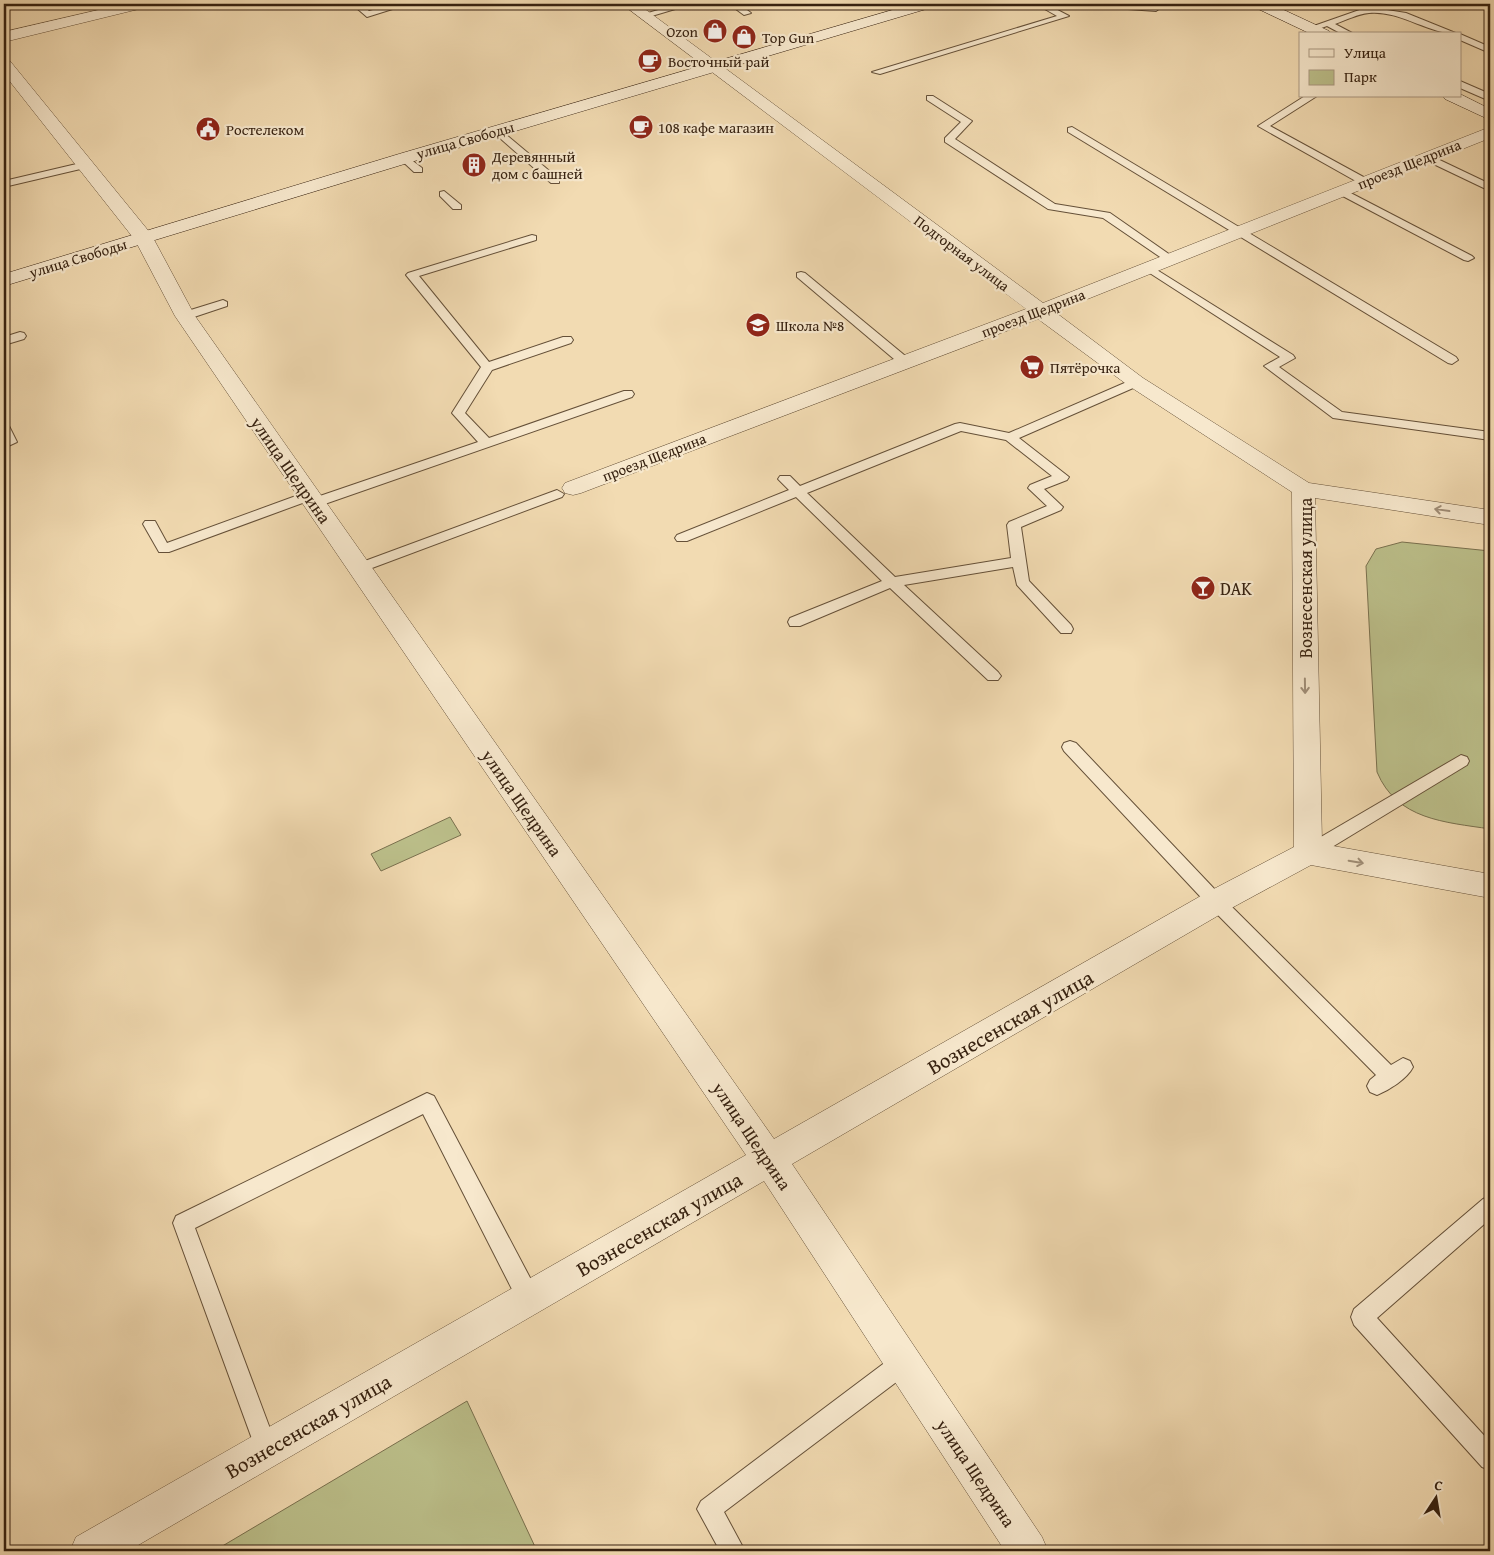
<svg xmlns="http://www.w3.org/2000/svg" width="1494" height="1555" font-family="'Gentium Book Plus',serif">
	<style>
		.green { fill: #bcc08b; stroke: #79704e }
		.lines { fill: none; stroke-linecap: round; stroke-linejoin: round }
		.lane-casing { stroke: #655038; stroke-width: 2 }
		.street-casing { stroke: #655038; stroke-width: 1 }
		.secondary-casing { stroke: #362110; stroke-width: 1 }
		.lane { fill: #f7e8cd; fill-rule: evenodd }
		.street { fill: #f7e8cd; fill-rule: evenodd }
		.secondary { fill: #f7e8cd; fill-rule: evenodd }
		.oneway { stroke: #a08e78 }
		.labels { text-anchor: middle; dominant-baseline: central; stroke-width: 4.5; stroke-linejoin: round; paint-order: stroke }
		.far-poi-label { font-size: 15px; fill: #362110; stroke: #f7e8cd; text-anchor: start }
		.far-street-label { font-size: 15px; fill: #362110; stroke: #f7e8cd }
		.street-label { font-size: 18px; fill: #362110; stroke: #f7e8cd }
		.poi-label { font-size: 18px; fill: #362110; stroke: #f7e8cd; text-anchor: start }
		.near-street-label { font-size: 21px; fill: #362110; stroke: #f7e8cd }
	</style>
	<rect width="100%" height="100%" fill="#f2dbb2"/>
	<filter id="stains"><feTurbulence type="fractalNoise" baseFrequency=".004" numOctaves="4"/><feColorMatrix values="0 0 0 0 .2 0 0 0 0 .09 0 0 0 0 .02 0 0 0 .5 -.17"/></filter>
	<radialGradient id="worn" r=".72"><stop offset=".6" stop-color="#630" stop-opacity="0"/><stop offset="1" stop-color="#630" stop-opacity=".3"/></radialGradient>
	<g class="green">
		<path d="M 1402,542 L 1490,551 L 1490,829 C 1445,822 1397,820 1377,772 L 1366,566 L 1376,549 Z"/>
		<polygon points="450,817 461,835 381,871 371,854"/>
		<polygon points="467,1401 537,1551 214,1551"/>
	</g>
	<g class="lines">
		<defs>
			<g id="lane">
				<polygon points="352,4 361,4 369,11 396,4 402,6 367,17"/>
				<polygon points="679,4 692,4 645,18 641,15"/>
				<polygon points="729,4 739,4 751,13 744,15"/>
				<polygon points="1036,4 1046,4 1069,16 880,74 872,72 1057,16"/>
				<path d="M 1096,4 C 1110,4 1150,0 1160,8 L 1156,11 L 1100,7 Z"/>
				<polygon points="1441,4 1455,4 1443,9 1439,6"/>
				<path d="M 1368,7 L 1406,13 L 1458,34 C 1428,34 1400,10 1369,13 C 1358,14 1346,20 1335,24 L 1354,34 L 1342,34 L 1327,26 L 1313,31 L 1308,28 Z"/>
				<polygon points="1460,34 1490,47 1490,53 1460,40"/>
				<polygon points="1460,81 1490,94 1490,101 1460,88"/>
				<polygon points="927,96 933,96 972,121 955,139 1055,204 1110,213 1176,259 1170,262 1166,261 1103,218 1048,209 945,142 945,138 961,122 927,100"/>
				<polygon points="1305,96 1317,96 1270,126 1369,180 1369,184 1361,184 1258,126"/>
				<polygon points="497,127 559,179 559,183 551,183 493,132 492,130"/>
				<polygon points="1072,127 1456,357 1458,360 1452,364 1448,363 1068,132 1068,128"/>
				<polygon points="1427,154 1490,184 1490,191 1423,159 1422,157"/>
				<polygon points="405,155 422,168 422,172 414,172 401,160 400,158"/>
				<polygon points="85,162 89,163 89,167 4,187 4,181"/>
				<polygon points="1341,188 1472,256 1474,258 1468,261 1464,260 1337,193 1337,189"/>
				<polygon points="444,191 461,205 461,209 453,209 440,196 440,192"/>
				<polygon points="532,235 536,236 536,240 419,276 489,362 563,337 571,337 573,340 571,343 492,370 465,413 489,438 624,391 632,391 634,394 632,397 319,506 309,506 308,501 169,552 159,552 143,524 145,521 155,521 167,543 304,493 314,493 314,498 478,442 452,413 481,367 406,275 408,273"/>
				<polygon points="1149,265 1293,355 1295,358 1279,367 1342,412 1490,432 1490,440 1333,418 1264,366 1280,357 1145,270 1145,266"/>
				<polygon points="801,272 805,273 909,359 911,362 909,365 901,365 797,277 797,273"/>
				<polygon points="223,300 227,302 227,306 185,320 179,316 181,313"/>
				<polygon points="20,332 24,333 26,336 24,339 4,345 4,337"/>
				<path d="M 1136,378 L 1140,379 L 1142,382 L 1140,385 L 1019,438 L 1069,477 L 1067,480 L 1044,489 L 1063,507 L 1061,510 L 1021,527 L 1029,581 L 1071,625 L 1073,629 L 1071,633 L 1061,633 L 1017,585 L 1013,567 L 904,585 L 998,672 L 1001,676 L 998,680 L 988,680 L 890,588 L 800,626 L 790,626 L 788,622 L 790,618 L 882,581 L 796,497 L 687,541 L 677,541 L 675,538 L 677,535 L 789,490 L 778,479 L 780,476 L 790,476 L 800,486 L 955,424 L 960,423 L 1009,433 ZM 961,431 L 1006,440 L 1052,476 L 1030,485 L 1028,488 L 1047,506 L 1009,522 L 1007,525 L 1011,558 L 895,577 L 807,493 Z"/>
				<polygon points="4,425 9,426 17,442 4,448"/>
				<polygon points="557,490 564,494 562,497 364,571 354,571 352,568 354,565"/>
				<path d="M 1070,741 L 1076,743 L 1222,897 L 1391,1065 L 1403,1058 L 1410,1061 L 1413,1067 C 1407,1079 1389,1090 1377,1095 L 1370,1092 L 1367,1086 L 1370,1080 L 1376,1075 L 1210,907 L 1064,751 L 1062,747 L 1064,743 Z"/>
				<polygon points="1461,755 1467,757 1469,761 1467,765 1314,858 1308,860 1302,858 1300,853 1302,848"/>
				<polygon points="427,1093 434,1096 537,1291 540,1299 537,1307 529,1310 521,1307 423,1114 195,1228 278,1450 275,1458 267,1461 259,1458 173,1223 176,1216"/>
				<polygon points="1490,1196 1490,1219 1377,1318 1490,1442 1490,1470 1482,1467 1354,1325 1351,1317 1354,1309 1483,1199"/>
				<polygon points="903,1352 911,1355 914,1363 911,1371 724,1512 745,1551 720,1551 697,1509 701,1501 895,1355"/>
			</g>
			<g id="street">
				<polygon points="124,4 149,4 147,7 4,42 4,32"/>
				<polygon points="622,4 638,4 1043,303 1490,127 1490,138 1055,312 1143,378 1309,483 1490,510 1490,525 1315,498 1322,844 1490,874 1490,898 1311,865 1226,911 792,1164 1042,1537 1048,1551 1005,1551 764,1181 128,1551 70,1551 76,1537 746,1155 175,316 135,240 4,74 4,59 10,61 151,234 195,316 774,1139 1206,893 1294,847 1292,492 1129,386 1038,319 581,493 573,495 565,493 562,488 565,483 1026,309"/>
			</g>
			<g id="secondary">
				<polygon points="913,4 935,4 933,7 411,162 4,286 4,274 399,154"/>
				<polygon points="1252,4 1271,4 1329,31 1332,34 1311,34 1254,7"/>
				<polygon points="1460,94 1490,109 1490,120 1445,99 1443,96 1460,96"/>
			</g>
		</defs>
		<use href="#lane" class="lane-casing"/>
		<use href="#street" class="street-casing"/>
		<use href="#secondary" class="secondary-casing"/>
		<use href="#lane" class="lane"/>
		<use href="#street" class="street"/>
		<use href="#secondary" class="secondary"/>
	</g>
	<defs><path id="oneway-shaft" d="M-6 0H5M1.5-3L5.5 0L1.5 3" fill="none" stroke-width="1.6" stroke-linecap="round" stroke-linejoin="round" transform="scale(1.25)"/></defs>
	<g class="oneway">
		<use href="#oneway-shaft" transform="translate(1442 510) rotate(-172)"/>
		<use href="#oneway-shaft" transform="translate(1305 686) rotate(89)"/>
		<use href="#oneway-shaft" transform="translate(1356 862) rotate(10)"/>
	</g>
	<defs>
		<symbol id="shop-disc" viewBox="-11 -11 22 22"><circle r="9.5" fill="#8f2418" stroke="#f7e8cd"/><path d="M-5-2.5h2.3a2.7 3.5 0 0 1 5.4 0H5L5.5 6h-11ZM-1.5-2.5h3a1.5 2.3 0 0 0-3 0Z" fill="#fff"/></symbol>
		<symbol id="cafe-disc" viewBox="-11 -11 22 22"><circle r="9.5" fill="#8f2418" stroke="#f7e8cd"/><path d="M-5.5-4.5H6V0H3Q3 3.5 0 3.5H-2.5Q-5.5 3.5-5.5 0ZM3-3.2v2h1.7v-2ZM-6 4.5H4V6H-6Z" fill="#fff"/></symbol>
		<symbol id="civic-disc" viewBox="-11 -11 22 22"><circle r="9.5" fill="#8f2418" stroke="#f7e8cd"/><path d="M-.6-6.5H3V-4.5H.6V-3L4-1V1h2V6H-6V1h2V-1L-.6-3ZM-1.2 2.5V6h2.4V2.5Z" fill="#fff"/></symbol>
		<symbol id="building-disc" viewBox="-11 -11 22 22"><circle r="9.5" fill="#8f2418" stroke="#f7e8cd"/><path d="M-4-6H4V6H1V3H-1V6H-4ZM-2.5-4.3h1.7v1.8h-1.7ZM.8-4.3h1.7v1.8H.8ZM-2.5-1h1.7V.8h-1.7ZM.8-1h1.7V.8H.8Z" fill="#fff"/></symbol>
		<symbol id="school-disc" viewBox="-11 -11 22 22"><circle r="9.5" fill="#8f2418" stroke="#f7e8cd"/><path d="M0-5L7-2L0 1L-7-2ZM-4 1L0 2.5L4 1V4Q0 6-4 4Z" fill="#fff"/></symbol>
		<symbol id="supermarket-disc" viewBox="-11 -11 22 22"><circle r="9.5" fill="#8f2418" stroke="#f7e8cd"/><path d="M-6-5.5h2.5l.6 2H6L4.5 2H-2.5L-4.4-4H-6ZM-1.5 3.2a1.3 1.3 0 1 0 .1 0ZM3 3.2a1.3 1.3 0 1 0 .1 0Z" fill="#fff"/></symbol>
		<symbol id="bar-disc" viewBox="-11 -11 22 22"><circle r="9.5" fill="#8f2418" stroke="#f7e8cd"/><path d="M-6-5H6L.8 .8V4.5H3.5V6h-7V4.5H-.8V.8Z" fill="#fff"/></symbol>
	</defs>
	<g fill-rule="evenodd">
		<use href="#shop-disc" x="701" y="17" width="28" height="28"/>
		<use href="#shop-disc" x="730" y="23" width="28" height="28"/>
		<use href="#cafe-disc" x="636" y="47" width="28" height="28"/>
		<use href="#cafe-disc" x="627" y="113" width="28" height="28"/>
		<use href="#civic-disc" x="194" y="115" width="28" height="28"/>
		<use href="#building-disc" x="460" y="151" width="28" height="28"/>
		<use href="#school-disc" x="744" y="311" width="28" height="28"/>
		<use href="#supermarket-disc" x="1018" y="353" width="28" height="28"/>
		<use href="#bar-disc" x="1189" y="574" width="28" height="28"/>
	</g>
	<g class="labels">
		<g class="far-poi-label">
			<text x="698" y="31" text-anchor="end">Ozon</text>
			<text x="762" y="37">Top Gun</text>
			<text x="668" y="61">Восточный рай</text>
			<text x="658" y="127">108 кафе магазин</text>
			<text x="226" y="129">Ростелеком</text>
			<text x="492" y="156">Деревянный<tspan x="492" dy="17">дом с башней</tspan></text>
			<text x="776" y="325">Школа №8</text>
			<text x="1050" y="367">Пятёрочка</text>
		</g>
		<g class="far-street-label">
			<text transform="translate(465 140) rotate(-16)">улица Свободы</text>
			<text transform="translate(1409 164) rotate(-22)">проезд Щедрина</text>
			<text transform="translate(962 253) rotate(37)">Подгорная улица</text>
			<text transform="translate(78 258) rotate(-17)">улица Свободы</text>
			<text transform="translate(1033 313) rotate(-21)">проезд Щедрина</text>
			<text transform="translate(654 457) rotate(-21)">проезд Щедрина</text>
		</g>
		<g class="street-label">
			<text transform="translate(291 470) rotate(55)">улица Щедрина</text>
			<text transform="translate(1305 578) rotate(-90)">Вознесенская улица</text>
			<text transform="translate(522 803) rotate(55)">улица Щедрина</text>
			<text transform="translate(752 1136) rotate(56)">улица Щедрина</text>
			<text transform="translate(976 1473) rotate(56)">улица Щедрина</text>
		</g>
		<g class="poi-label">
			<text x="1220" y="588">DAK</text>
		</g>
		<g class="near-street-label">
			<text transform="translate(1010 1022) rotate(-30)">Вознесенская улица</text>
			<text transform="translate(659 1224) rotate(-30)">Вознесенская улица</text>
			<text transform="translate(308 1426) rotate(-30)">Вознесенская улица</text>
		</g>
	</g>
	<rect width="1494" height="1555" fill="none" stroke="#f2dbb2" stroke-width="20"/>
	<rect x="5" y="5" width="1484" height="1545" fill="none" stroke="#362110" stroke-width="2.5"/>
	<rect x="10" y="10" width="1474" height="1535" fill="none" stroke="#362110"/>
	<rect x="1299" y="32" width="162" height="65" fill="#f7e8cd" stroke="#aa9881"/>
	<rect x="1309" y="49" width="25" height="8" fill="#f7e8cd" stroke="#aa9881"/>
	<text x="1344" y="58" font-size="15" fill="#362110">Улица</text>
	<rect x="1309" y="70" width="25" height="15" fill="#bcc08b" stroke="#aa9881"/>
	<text x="1344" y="82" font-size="15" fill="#362110">Парк</text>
	<g transform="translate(1436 1498) rotate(12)" stroke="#f7e8cd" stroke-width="4" paint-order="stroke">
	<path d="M0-4L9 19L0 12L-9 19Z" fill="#362110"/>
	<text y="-8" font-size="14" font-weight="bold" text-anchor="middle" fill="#362110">С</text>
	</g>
	<rect width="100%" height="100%" filter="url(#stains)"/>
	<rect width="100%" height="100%" fill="url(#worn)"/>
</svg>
